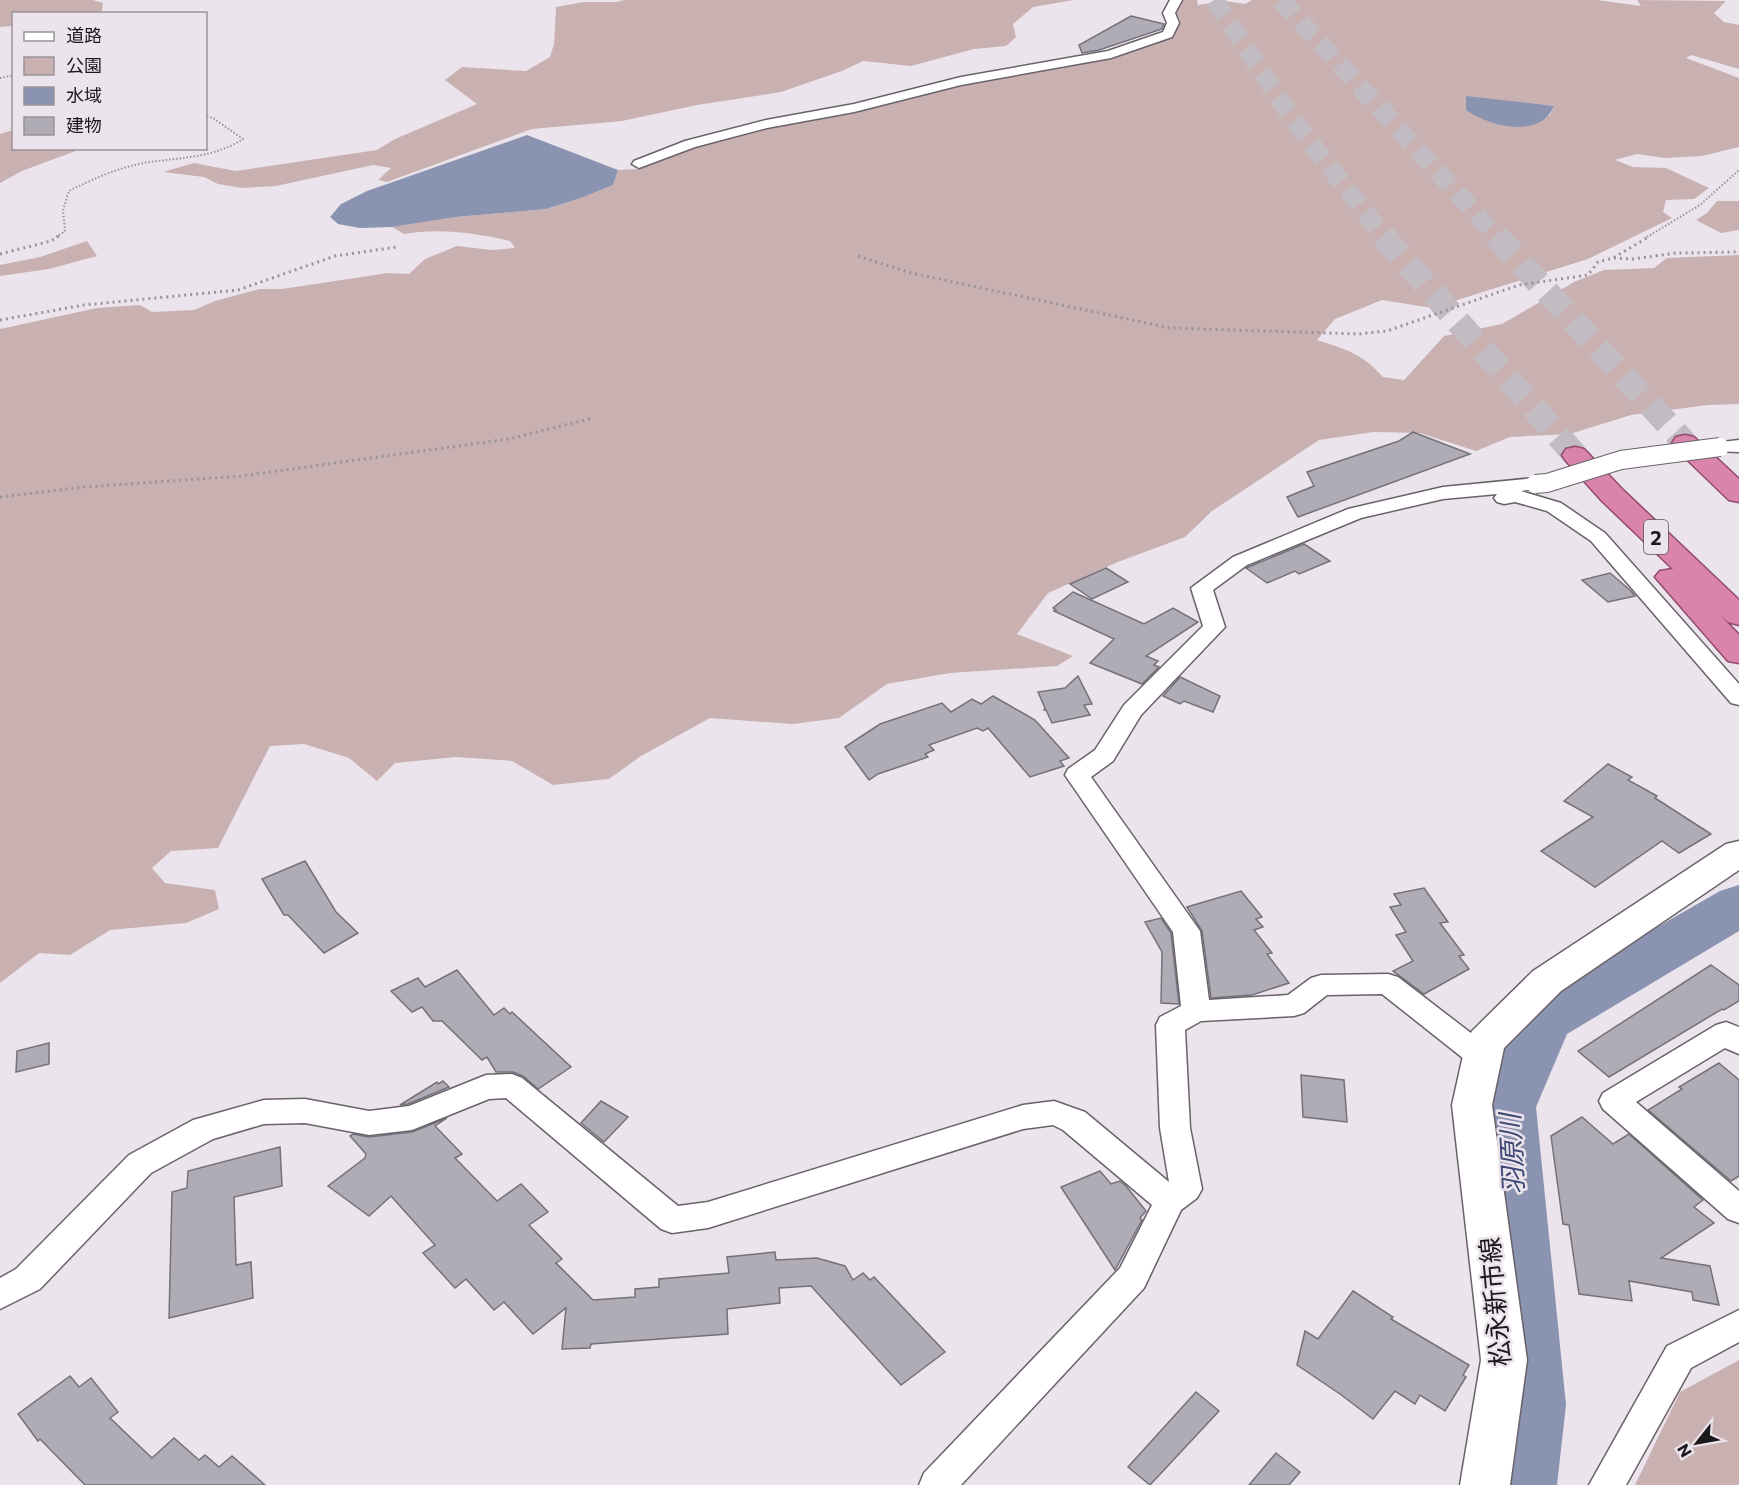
<svg xmlns="http://www.w3.org/2000/svg" width="1739" height="1485" font-family="Commissioner,'Noto Sans JP',sans-serif">
	<style>
		.green { fill: #cab1b1; fill-rule: evenodd }
		.water { fill: #8a93b0 }
		.lines { fill: none; stroke-linecap: round; stroke-linejoin: round }
		.river { fill: #8a93b0; fill-rule: evenodd }
		.building { fill: #afacb6; stroke: #74717b; stroke-width: 1.5 }
		.trunk-tunnel-far1 { stroke: #c2bbc2; stroke-width: 19; stroke-dasharray: 19 10; stroke-linecap: butt }
		.trunk-tunnel { stroke: #c2bbc2; stroke-width: 25; stroke-dasharray: 25 13; stroke-linecap: butt }
		.minor-casing { stroke: #6a626a; stroke-width: 3 }
		.secondary-casing { stroke: #6a626a; stroke-width: 3 }
		.trunk-casing { stroke: #914b6c; stroke-width: 3 }
		.path-far1 { stroke: #999399; stroke-width: 2; stroke-dasharray: 1.5 2; stroke-linecap: butt }
		.path { stroke: #999399; stroke-width: 3; stroke-dasharray: 2 4; stroke-linecap: butt }
		.minor { fill: #fff; fill-rule: evenodd }
		.secondary { fill: #fff; fill-rule: evenodd }
		.trunk { fill: #da84ac; fill-rule: evenodd }
		.minor-bridge-casing { stroke: #6a626a; stroke-width: 20; stroke-linecap: butt }
		.minor-bridge { stroke: #fff; stroke-width: 18 }
		.labels { text-anchor: middle; dominant-baseline: central; stroke-width: 5; stroke-linejoin: round; paint-order: stroke }
		.shield { fill: #ece4ec; stroke: #5a565a; stroke-width: 1.5 }
		.shield-label { font-size: 20px; font-weight: bold; fill: #1c191c }
		.near-street-label { font-size: 26px; fill: #1c191c; stroke: #ece4ec }
		.near-water-label { font-size: 27px; font-style: italic; fill: #3e4975; stroke: #ece4ec }
	</style>
	<rect width="100%" height="100%" fill="#ece4ec"/>
	<g class="green">
		<polygon points="0,0 93,0 103,3 102,11 99,14 14,14 13,26 0,27"/>
		<polygon points="624,0 1074,0 1033,7 1013,24 1016,37 1006,46 974,49 911,66 863,61 842,71 781,92 697,105 622,121 532,129 387,182 378,180 391,168 373,165 276,186 242,188 218,184 204,177 163,172 194,163 236,171 377,150 395,139 477,104 445,80 462,67 526,71 550,57 554,44 556,7 584,2 617,2"/>
		<path d="M 1183,0 L 1197,0 L 1198,5 L 1225,1 L 1245,4 L 1252,0 L 1597,0 L 1641,6 L 1637,0 L 1726,1 L 1714,13 L 1724,22 L 1739,25 L 1739,69 L 1691,55 L 1686,58 L 1739,78 L 1739,147 L 1702,156 L 1665,158 L 1637,154 L 1615,160 L 1633,167 L 1666,168 L 1709,188 L 1694,199 L 1666,200 L 1663,212 L 1672,218 L 1588,259 L 1432,308 L 1382,300 L 1335,319 L 1317,340 C 1345,349 1363,354 1383,377 L 1404,380 L 1444,336 L 1502,324 L 1574,282 L 1604,270 L 1654,268 L 1667,258 L 1739,255 L 1739,404 L 1708,405 L 1631,415 L 1570,434 L 1510,437 L 1476,451 L 1420,433 L 1373,432 L 1319,440 L 1212,511 L 1185,537 L 1118,562 L 1048,593 L 1017,634 L 1073,656 L 1057,666 L 950,673 L 887,684 L 839,718 L 793,724 L 710,718 L 641,756 L 609,779 L 553,785 L 512,761 L 456,757 L 395,763 L 377,781 L 349,758 L 304,744 L 270,746 L 218,848 L 171,851 L 152,868 L 165,883 L 215,890 L 219,909 L 186,923 L 110,930 L 70,955 L 39,953 L 0,983 L 0,329 L 97,308 L 140,305 L 152,312 L 194,310 L 215,301 L 260,289 L 282,289 L 388,273 L 409,274 L 425,259 L 457,246 L 492,250 L 515,248 L 510,241 C 475,233 439,228 404,234 L 392,227 L 456,217 L 546,209 L 581,198 L 613,185 L 618,170 L 640,169 L 678,152 L 721,138 L 951,86 L 1144,48 L 1175,31 L 1180,20 L 1176,14 ZM 1525,104 L 1554,106 L 1550,115 L 1524,127 Z"/>
		<polygon points="13,130 14,148 81,149 22,171 0,183 0,134"/>
		<polygon points="1717,201 1739,201 1739,230 1721,233 1696,220 1707,213"/>
		<polygon points="87,241 97,256 49,269 0,276 0,265 40,257"/>
		<polygon points="1739,1360 1739,1485 1635,1485 1680,1392"/>
	</g>
	<g class="water">
		<path d="M 1466,96 L 1554,106 C 1540,140 1489,126 1466,110 Z"/>
		<polygon points="527,135 618,170 613,185 581,198 546,209 456,217 392,227 360,228 338,224 330,217 341,204 367,191"/>
	</g>
	<g class="lines">
		<polygon class="river" points="1739,885 1739,931 1567,1034 1536,1107 1566,1405 1557,1485 1483,1485 1494,1405 1474,1107 1523,1004 1720,891"/>
	</g>
	<g class="building">
		<polygon points="1131,16 1164,24 1162,29 1099,50 1082,53 1079,45"/>
		<polygon points="1413,432 1470,454 1298,517 1287,497 1314,486 1307,472 1399,441"/>
		<polygon points="1304,544 1330,561 1299,574 1295,571 1267,583 1246,568"/>
		<polygon points="1106,568 1128,582 1092,599 1070,584"/>
		<polygon points="1610,573 1631,591 1635,596 1608,602 1582,580"/>
		<polygon points="1073,592 1144,624 1173,608 1198,622 1146,656 1158,661 1154,665 1159,667 1142,684 1090,663 1114,639 1054,611 1056,610 1053,608"/>
		<polygon points="1078,676 1092,704 1084,705 1090,715 1052,723 1046,710 1044,710 1045,708 1038,692 1065,688"/>
		<polygon points="1180,677 1220,696 1213,712 1184,701 1180,704 1163,696"/>
		<polygon points="993,696 1035,720 1069,758 1060,761 1064,766 1030,777 988,728 983,731 977,728 929,745 934,750 925,754 928,757 878,774 869,780 845,747 880,724 942,703 951,712 972,699 981,704"/>
		<polygon points="1608,764 1632,777 1628,780 1657,796 1655,798 1711,834 1679,853 1662,841 1595,887 1541,851 1593,817 1564,801"/>
		<polygon points="305,861 336,912 358,933 324,953 288,915 284,915 262,879"/>
		<polygon points="1424,888 1448,922 1440,923 1464,955 1459,956 1469,969 1424,994 1393,971 1413,961 1396,935 1406,932 1390,907 1401,905 1394,894"/>
		<polygon points="1241,891 1262,917 1256,919 1263,927 1254,930 1272,953 1267,954 1289,983 1252,995 1211,998 1202,931 1187,907"/>
		<polygon points="1161,918 1171,933 1179,1004 1161,1003 1162,952 1145,922"/>
		<polygon points="1711,965 1739,985 1739,1001 1724,1010 1722,1009 1609,1077 1578,1051"/>
		<polygon points="457,970 494,1015 504,1008 510,1014 512,1012 571,1067 538,1089 523,1076 513,1072 496,1072 487,1057 482,1060 442,1021 433,1021 422,1007 412,1012 391,991 418,978 425,987"/>
		<polygon points="49,1043 49,1064 16,1072 17,1051"/>
		<polygon points="1719,1063 1739,1080 1739,1176 1731,1181 1648,1110 1682,1089 1679,1087"/>
		<polygon points="1301,1075 1344,1080 1347,1122 1303,1117"/>
		<polygon points="443,1081 449,1087 408,1104 400,1105 437,1082 438,1084"/>
		<polygon points="601,1101 628,1117 604,1142 581,1123"/>
		<polygon points="1582,1117 1613,1144 1629,1134 1703,1200 1694,1207 1714,1223 1661,1258 1710,1266 1719,1305 1693,1300 1692,1292 1629,1281 1632,1301 1579,1294 1569,1225 1563,1224 1551,1136"/>
		<polygon points="447,1118 435,1126 462,1154 455,1158 497,1201 521,1184 548,1212 529,1225 562,1259 556,1263 593,1300 635,1297 635,1289 659,1287 659,1279 729,1273 727,1257 775,1252 776,1260 817,1258 845,1266 853,1280 863,1273 870,1280 874,1277 945,1352 901,1385 811,1286 779,1288 780,1303 727,1309 728,1334 591,1344 590,1348 562,1349 566,1308 533,1334 504,1302 494,1310 466,1279 455,1288 423,1253 435,1245 391,1196 369,1216 328,1186 365,1158 366,1154 350,1136 353,1134 369,1137 412,1132"/>
		<polygon points="280,1147 282,1186 234,1197 236,1265 251,1262 253,1298 169,1318 172,1192 187,1188 188,1171"/>
		<polygon points="1100,1171 1111,1184 1120,1181 1126,1186 1146,1211 1140,1218 1142,1220 1115,1270 1061,1187"/>
		<polygon points="1353,1291 1393,1317 1391,1319 1469,1365 1463,1375 1466,1377 1445,1411 1420,1395 1415,1404 1395,1391 1373,1419 1340,1394 1297,1365 1305,1331 1318,1339"/>
		<polygon points="70,1376 79,1387 91,1378 118,1412 110,1418 152,1458 174,1438 199,1460 205,1455 219,1467 232,1456 265,1485 85,1485 40,1439 38,1441 18,1414"/>
		<polygon points="1196,1392 1219,1411 1150,1485 1128,1467"/>
		<polygon points="1276,1453 1300,1472 1289,1485 1249,1485"/>
	</g>
	<g class="lines">
		<g class="trunk-tunnel-far1">
			<polyline points="1214,0 1294,121 1384,237"/>
			<polyline points="1281,0 1497,237"/>
		</g>
		<g class="trunk-tunnel">
			<polyline points="1383,236 1575,455"/>
			<polyline points="1496,236 1685,443"/>
		</g>
		<defs>
			<g id="minor">
				<polygon points="1170,0 1182,0 1175,13 1179,23 1172,37 1111,58 961,85 854,112 767,128 695,147 639,168 632,164 634,161 685,141 766,120 854,104 961,77 1108,51 1163,32 1167,23 1163,13"/>
				<polygon points="1739,440 1739,452 1713,451 1710,447 1713,443"/>
				<polygon points="1535,478 1542,480 1545,484 1542,488 1521,491 1561,503 1605,533 1739,684 1739,705 1731,703 1591,541 1547,511 1515,502 1504,504 1497,502 1494,498 1497,494 1443,499 1361,518 1247,565 1213,590 1225,627 1141,715 1113,761 1091,777 1200,931 1209,1000 1288,995 1311,978 1321,975 1388,974 1398,977 1493,1050 1498,1058 1493,1066 1483,1069 1473,1066 1382,994 1327,995 1304,1013 1294,1016 1201,1021 1185,1030 1190,1128 1202,1189 1197,1198 1181,1210 1144,1288 961,1485 919,1485 924,1473 1120,1268 1152,1205 1063,1130 1053,1125 1023,1129 708,1228 672,1233 661,1229 506,1098 489,1099 412,1130 369,1135 305,1123 264,1124 213,1139 151,1173 40,1289 0,1309 0,1278 16,1269 129,1155 193,1120 264,1100 305,1099 369,1111 409,1106 486,1075 512,1074 522,1078 678,1206 708,1202 1023,1105 1054,1101 1085,1112 1169,1182 1160,1128 1156,1025 1160,1017 1181,1006 1173,932 1065,775 1068,769 1095,750 1124,705 1203,626 1191,588 1233,557 1348,509 1443,487"/>
				<polygon points="1726,1022 1739,1027 1739,1054 1725,1048 1636,1102 1739,1191 1739,1223 1728,1219 1603,1109 1599,1101 1603,1093 1716,1025"/>
				<polygon points="1739,1310 1739,1342 1691,1368 1626,1485 1589,1485 1667,1346"/>
			</g>
			<polygon id="secondary" points="1739,841 1739,870 1561,991 1504,1048 1492,1105 1527,1360 1510,1485 1460,1485 1481,1360 1452,1105 1466,1042 1472,1031 1533,971 1726,844"/>
			<g id="trunk">
				<polygon points="1685,435 1694,437 1739,479 1739,502 1729,500 1676,449 1672,443 1676,437"/>
				<polygon points="1575,447 1584,449 1622,489 1739,600 1739,625 1728,622 1720,615 1739,635 1739,663 1728,661 1655,577 1660,571 1673,569 1602,501 1566,461 1562,455 1566,449"/>
			</g>
		</defs>
		<use href="#minor" class="minor-casing"/>
		<use href="#secondary" class="secondary-casing"/>
		<use href="#trunk" class="trunk-casing"/>
		<g class="path-far1">
			<polyline points="0,78 14,75"/>
			<path d="M 56,237 L 65,231 L 63,210 L 69,191 C 93,179 117,168 144,163 C 179,157 212,159 243,139 L 213,118 L 206,116"/>
			<polyline points="1647,237 1700,205 1739,170"/>
		</g>
		<g class="path">
			<polyline points="0,254 51,241 59,236"/>
			<polyline points="858,256 911,273 1170,328 1359,334 1387,331 1519,285 1588,275 1598,262 1613,258 1650,236"/>
			<polyline points="1614,258 1633,259 1676,253 1739,252"/>
			<polyline points="0,320 84,305 238,290 335,256 397,247"/>
			<polyline points="0,497 84,487 241,476 509,439 593,418"/>
		</g>
		<use href="#minor" class="minor"/>
		<use href="#secondary" class="secondary"/>
		<use href="#trunk" class="trunk"/>
		<defs>
			<polyline id="minor-bridge" points="1535,484 1547,483 1621,460 1720,447"/>
		</defs>
		<use href="#minor-bridge" class="minor-bridge-casing"/>
		<use href="#minor-bridge" class="minor-bridge"/>
	</g>
	<g class="labels">
		<rect class="shield" x="1644" y="520" width="24" height="34" rx="4.5"/>
		<g class="shield-label">
			<text x="1656" y="537">2</text>
		</g>
		<g class="near-street-label">
			<text transform="translate(1494 1302) rotate(-95)">松永新市線</text>
		</g>
		<g class="near-water-label">
			<text transform="translate(1511 1154) rotate(-93)">羽原川</text>
		</g>
	</g>
	<rect x="12" y="12" width="195" height="138" fill="#ece4ec" stroke="#999399" stroke-width="1.5"/>
	<rect x="24" y="32" width="30" height="9" fill="#ffffff" stroke="#999399" stroke-width="1.5"/>
	<text x="66" y="42" font-size="18" fill="#1c191c">道路</text>
	<rect x="24" y="57" width="30" height="18" fill="#cab1b1" stroke="#999399" stroke-width="1.5"/>
	<text x="66" y="72" font-size="18" fill="#1c191c">公園</text>
	<rect x="24" y="87" width="30" height="18" fill="#8a93b0" stroke="#999399" stroke-width="1.5"/>
	<text x="66" y="102" font-size="18" fill="#1c191c">水域</text>
	<rect x="24" y="117" width="30" height="18" fill="#afacb6" stroke="#999399" stroke-width="1.5"/>
	<text x="66" y="132" font-size="18" fill="#1c191c">建物</text>
	<g transform="translate(1697 1443) rotate(239)" stroke="#ece4ec" stroke-width="4.5" paint-order="stroke">
	<path d="M0-4.5L10 22L0 15L-10 22Z" fill="#1c191c"/>
	<text y="-9" font-size="16" font-weight="bold" text-anchor="middle" fill="#1c191c">N</text>
	</g>
</svg>
